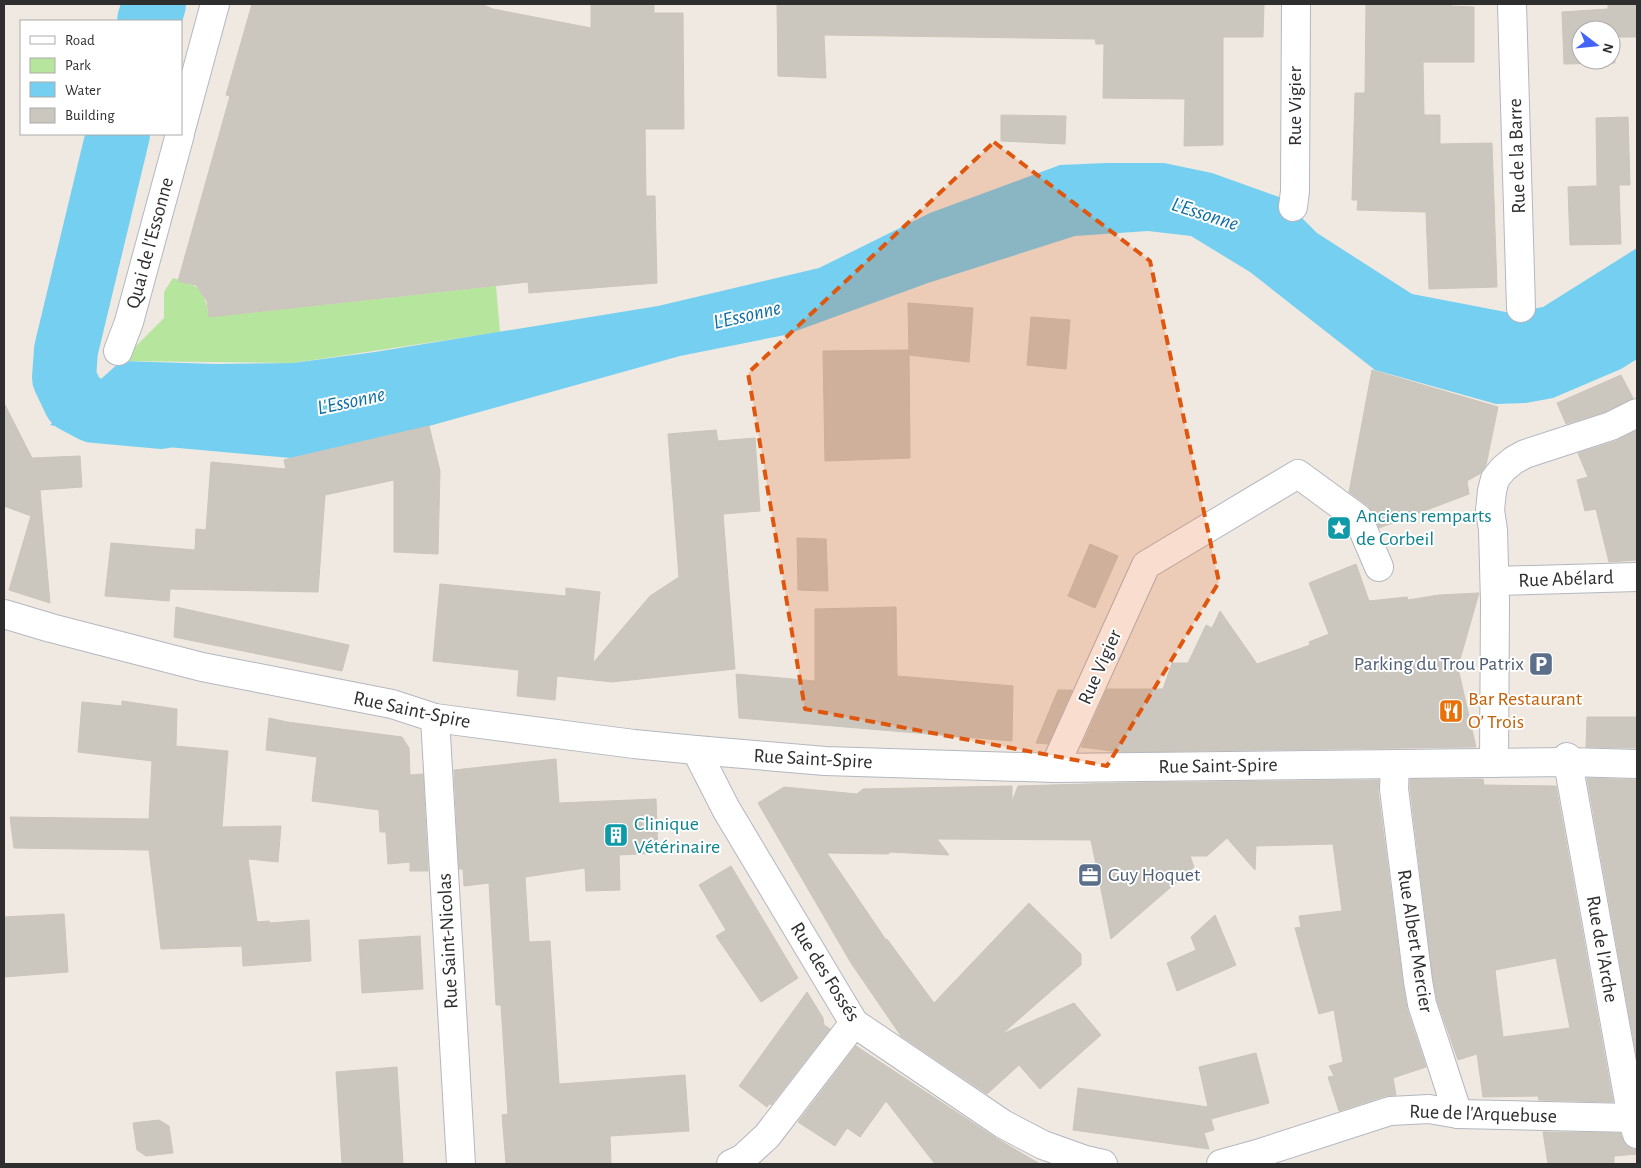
<svg xmlns="http://www.w3.org/2000/svg" width="1641" height="1168" font-family="'Alegreya Sans',sans-serif">
	<style>
		.green { fill: #b6e59e }
		.water { fill: #75cff0 }
		.lines { fill: none; stroke-linecap: round; stroke-linejoin: round }
		.river { stroke: #75cff0; stroke-width: 64 }
		.building { fill: #cbc7bf; stroke: #cbc5ba; fill-rule: evenodd }
		.minor-casing { stroke: #b4b7c1; stroke-width: 30 }
		.minor { stroke: #fff; stroke-width: 28 }
		.marked { fill: #df570e; fill-opacity: 0.2; stroke: #df570e; stroke-width: 4; stroke-dasharray: 10 6; stroke-linejoin: round }
		.labels { text-anchor: middle; dominant-baseline: central; stroke-width: 4; stroke-linejoin: round; paint-order: stroke }
		.street-label { font-size: 20px; fill: #2e2e2e; stroke: #fff }
		.culture-label { font-size: 20px; fill: #0d838f; stroke: #fff; text-anchor: start }
		.service-label { font-size: 20px; fill: #4e5e75; stroke: #fff; text-anchor: end }
		.food-label { font-size: 20px; fill: #c56008; stroke: #fff; text-anchor: start }
		.water-label { font-size: 21px; font-style: italic; fill: #0d6fa3; stroke: #fff }
	</style>
	<rect width="100%" height="100%" fill="#efe9e1"/>
	<path class="green" d="M 173,278 C 200,286 204,288 209,317 L 496,286 L 500,332 L 293,363 L 121,361 L 164,318 L 164,292 Z"/>
	<polygon class="water" points="1106,163 1164,163 1212,173 1282,198 1317,233 1412,294 1511,313 1543,307 1637,248 1637,359 1621,369 1553,398 1526,403 1496,404 1375,370 1250,272 1191,236 1148,231 1075,236 928,283 785,335 680,356 429,426 291,458 145,445 50,425 121,361 216,364 293,363 375,352 658,306 819,268 930,213 1060,165"/>
	<g class="lines">
		<g class="river">
			<polyline points="149,21 154,4"/>
			<polyline points="118,134 66,350 64,378 75,401 94,411 161,417"/>
		</g>
	</g>
	<g class="building">
		<polygon points="252,4 481,4 493,9 591,28 591,4 654,4 654,13 683,13 684,129 645,129 646,196 655,196 657,283 529,293 528,282 209,317 207,301 196,285 178,281 230,96 226,95"/>
		<polygon points="777,4 1264,4 1263,37 1223,37 1223,145 1184,146 1185,99 1103,98 1104,44 1096,44 1095,39 824,35 826,78 778,76"/>
		<polygon points="1366,4 1451,4 1451,6 1474,7 1474,62 1423,62 1424,115 1440,115 1440,144 1492,143 1497,287 1429,289 1426,212 1357,210 1358,200 1352,200 1355,93 1365,93"/>
		<path d="M 1608,4 L 1637,4 L 1637,37 L 1615,37 L 1615,63 L 1564,64 L 1562,12 L 1608,9 ZM 1581,30 L 1611,30 L 1611,60 L 1581,60 Z"/>
		<polygon points="1001,115 1066,116 1065,144 1001,141"/>
		<polygon points="1628,117 1630,185 1597,185 1596,118"/>
		<polygon points="1619,185 1621,244 1570,245 1568,187"/>
		<polygon points="908,303 973,308 969,362 909,355"/>
		<polygon points="1031,317 1070,320 1066,369 1027,365"/>
		<polygon points="909,350 910,458 825,461 823,351"/>
		<polygon points="1372,370 1498,407 1486,465 1481,473 1467,481 1469,494 1379,528 1372,512 1368,506 1349,492"/>
		<polygon points="1621,375 1633,398 1605,412 1566,424 1557,403"/>
		<polygon points="4,403 32,458 80,456 82,487 40,490 50,603 9,590 31,516 4,506"/>
		<polygon points="429,426 440,471 438,554 394,552 394,480 325,495 318,592 170,589 169,601 105,596 111,543 195,550 196,529 206,530 211,462 286,469 284,460"/>
		<polygon points="716,430 718,441 755,438 760,511 723,514 735,669 612,682 557,676 555,700 517,696 519,670 433,661 440,584 566,596 566,588 600,592 593,663 650,596 679,577 668,434"/>
		<polygon points="1637,430 1637,560 1609,562 1596,509 1585,511 1577,480 1588,477 1578,453 1616,441"/>
		<polygon points="797,538 826,539 828,591 798,590"/>
		<polygon points="1090,544 1118,556 1095,608 1068,596"/>
		<polygon points="1356,564 1369,601 1407,597 1408,600 1439,595 1479,593 1459,663 1457,664 1476,747 1120,752 1081,747 1107,689 1163,689 1172,663 1188,663 1206,625 1212,628 1220,611 1257,664 1310,645 1309,642 1329,634 1309,583"/>
		<polygon points="176,607 349,645 342,671 174,637"/>
		<polygon points="896,607 897,676 1013,686 1012,741 739,718 736,674 815,681 815,609"/>
		<polygon points="1058,690 1072,690 1048,744 1036,743"/>
		<polygon points="122,701 177,709 176,746 228,751 222,827 281,826 278,862 248,859 257,922 269,921 270,923 309,920 311,961 243,966 242,946 161,949 149,850 14,848 10,817 149,819 152,761 78,752 82,702 122,706"/>
		<polygon points="1587,717 1637,717 1637,748 1586,747"/>
		<polygon points="269,718 287,722 402,737 409,748 410,775 423,774 428,871 410,871 410,862 388,864 386,832 380,832 379,810 312,801 317,757 266,750"/>
		<polygon points="556,759 559,803 656,799 658,853 619,855 620,890 586,891 585,868 525,877 529,942 550,941 559,1084 685,1075 689,1131 610,1136 611,1164 506,1164 502,1115 508,1114 501,1005 496,1005 489,883 464,886 463,869 459,869 454,770"/>
		<polygon points="1587,778 1637,780 1637,1059"/>
		<path d="M 1410,779 L 1483,779 L 1484,785 L 1556,786 L 1613,1102 L 1539,1100 L 1538,1096 L 1483,1097 L 1477,1054 L 1458,1060 L 1437,1000 L 1433,979 L 1410,788 ZM 1556,958 L 1570,1028 L 1503,1037 L 1495,970 Z"/>
		<polygon points="1379,780 1378,791 1403,984 1407,1009 1426,1067 1393,1078 1396,1095 1385,1096 1339,1111 1328,1077 1334,1076 1329,1066 1343,1062 1334,1010 1319,1014 1295,928 1301,927 1299,916 1342,911 1333,844 1256,846 1255,870 1227,838 1207,856 1190,856 1194,867 1111,939 1091,840 937,839 949,855 889,852 889,854 827,853 886,940 887,939 934,1003 1029,903 1081,954 1081,965 1002,1034 1074,1003 1101,1035 1040,1089 1019,1065 987,1094 901,1036 851,963 758,803 784,787 857,794 863,789 1012,786 1012,802 1018,786 1119,783"/>
		<polygon points="731,866 798,978 761,1002 716,936 726,930 699,885"/>
		<polygon points="64,914 68,972 4,977 4,917"/>
		<polygon points="1215,915 1236,965 1177,991 1167,963 1196,950 1191,937"/>
		<polygon points="420,936 423,989 362,993 359,940"/>
		<polygon points="807,992 823,1018 824,1025 830,1029 771,1105 770,1103 767,1107 739,1086"/>
		<polygon points="856,1046 994,1137 1040,1164 935,1164 886,1101 860,1137 847,1128 835,1146 798,1122"/>
		<polygon points="1256,1053 1269,1103 1211,1119 1214,1130 1204,1133 1209,1149 1073,1130 1078,1088 1208,1107 1199,1067"/>
		<polygon points="397,1067 403,1164 342,1164 336,1072"/>
		<polygon points="159,1120 169,1126 173,1153 146,1156 137,1150 133,1123"/>
		<polygon points="1543,1132 1620,1133 1626,1145 1633,1149 1637,1149 1637,1154 1614,1156 1614,1164 1548,1164"/>
	</g>
	<g class="lines">
		<defs>
			<g id="minor">
				<polyline points="1512,4 1521,308"/>
				<polyline points="181,129 215,4"/>
				<polyline points="1293,207 1295,191 1296,4"/>
				<polyline points="118,351 129,322 180,134"/>
				<polyline points="1495,581 1637,577"/>
				<polyline points="4,614 51,628 202,667 392,704 435,718 634,744 696,750 825,761 1054,768 1568,762 1637,764"/>
				<polyline points="435,718 461,1164"/>
				<polyline points="696,750 726,809 854,1023 1003,1124 1043,1145 1085,1160 1103,1164"/>
				<polyline points="1567,757 1632,1118 1637,1134"/>
				<polyline points="1494,763 1495,602 1493,530 1490,510 1492,491 1495,479 1503,469 1514,460 1525,454 1611,426 1637,413"/>
				<polyline points="1395,764 1394,789 1418,981 1422,1004 1458,1114"/>
				<polyline points="1054,768 1146,565 1298,474 1358,518 1379,567"/>
				<polyline points="731,1164 742,1159 767,1136 854,1023"/>
				<polyline points="1221,1164 1257,1154 1390,1111 1429,1109 1458,1114 1632,1118"/>
			</g>
		</defs>
		<use href="#minor" class="minor-casing"/>
		<use href="#minor" class="minor"/>
	</g>
	<path class="marked" d="M 994,142 L 1150,261 L 1219,582 L 1107,766 L 805,709 L 748,373 Z"/>
	<defs>
		<symbol id="sight-square" viewBox="-11 -11 22 22"><rect x="-9" y="-9" width="18" height="18" rx="4" fill="#0f9aa8" stroke="#fff"/><path d="M0-6L1.8-2.2L6-1.7L2.9 1.2L3.7 5.4L0 3.3L-3.7 5.4L-2.9 1.2L-6-1.7L-1.8-2.2Z" fill="#fff"/></symbol>
		<symbol id="parking-square" viewBox="-11 -11 22 22"><rect x="-9" y="-9" width="18" height="18" rx="4" fill="#5c6f8a" stroke="#fff"/><path d="M-3.5-5.5H1a3.5 3.5 0 0 1 0 7H-1V5.5H-3.5ZM-1-3.4V-.6H.8a1.4 1.4 0 0 0 0-2.8Z" fill="#fff"/></symbol>
		<symbol id="restaurant-square" viewBox="-11 -11 22 22"><rect x="-9" y="-9" width="18" height="18" rx="4" fill="#e8710a" stroke="#fff"/><path d="M-5-6h1v4h1v-4h1v4h1v-4h1v5L-1.5 .5V6h-2V.5L-5-1ZM5-6V6H3V1.5H1.5Q1.5-4 5-6Z" fill="#fff"/></symbol>
		<symbol id="building-square" viewBox="-11 -11 22 22"><rect x="-9" y="-9" width="18" height="18" rx="4" fill="#0f9aa8" stroke="#fff"/><path d="M-4-6H4V6H1V3H-1V6H-4ZM-2.5-4.3h1.7v1.8h-1.7ZM.8-4.3h1.7v1.8H.8ZM-2.5-1h1.7V.8h-1.7ZM.8-1h1.7V.8H.8Z" fill="#fff"/></symbol>
		<symbol id="office-square" viewBox="-11 -11 22 22"><rect x="-9" y="-9" width="18" height="18" rx="4" fill="#5c6f8a" stroke="#fff"/><path d="M-6-3h4V-5.5h4V-3h4V5H-6ZM-1-4.5V-3h2v-1.5ZM-6 0V1H6V0Z" fill="#fff"/></symbol>
	</defs>
	<g fill-rule="evenodd">
		<use href="#sight-square" x="1325" y="514" width="28" height="28"/>
		<use href="#parking-square" x="1527" y="650" width="28" height="28"/>
		<use href="#restaurant-square" x="1437" y="697" width="28" height="28"/>
		<use href="#building-square" x="602" y="821" width="28" height="28"/>
		<use href="#office-square" x="1076" y="861" width="28" height="28"/>
	</g>
	<g class="labels">
		<g class="street-label">
			<text transform="translate(1295 106) rotate(-90)">Rue Vigier</text>
			<text transform="translate(1517 156) rotate(-92)">Rue de la Barre</text>
			<text transform="translate(150 243) rotate(-75)">Quai de l'Essonne</text>
			<text transform="translate(1566 579) rotate(-2)">Rue Abélard</text>
			<text transform="translate(1100 667) rotate(-66)">Rue Vigier</text>
			<text transform="translate(412 710) rotate(12)">Rue Saint-Spire</text>
			<text transform="translate(813 759) rotate(3)">Rue Saint-Spire</text>
			<text transform="translate(1218 766) rotate(-1)">Rue Saint-Spire</text>
			<text transform="translate(448 941) rotate(-93)">Rue Saint-Nicolas</text>
			<text transform="translate(1415 941) rotate(81)">Rue Albert Mercier</text>
			<text transform="translate(1602 949) rotate(80)">Rue de l'Arche</text>
			<text transform="translate(825 972) rotate(58)">Rue des Fossés</text>
			<text transform="translate(1483 1114) rotate(2)">Rue de l'Arquebuse</text>
		</g>
		<g class="culture-label">
			<text x="1356" y="516">Anciens remparts<tspan x="1356" dy="23">de Corbeil</tspan></text>
			<text x="634" y="824">Clinique<tspan x="634" dy="23">Vétérinaire</tspan></text>
		</g>
		<g class="service-label">
			<text x="1524" y="664">Parking du Trou Patrix</text>
			<text x="1108" y="875" text-anchor="start">Guy Hoquet</text>
		</g>
		<g class="food-label">
			<text x="1468" y="699">Bar Restaurant<tspan x="1468" dy="23">O’ Trois</tspan></text>
		</g>
		<g class="water-label">
			<text transform="translate(1205 214) rotate(18)">L'Essonne</text>
			<text transform="translate(747 315) rotate(-13)">L'Essonne</text>
			<text transform="translate(351 401) rotate(-12)">L'Essonne</text>
		</g>
	</g>
	<rect width="1641" height="1168" fill="none" stroke="#2e2e2e" stroke-width="10"/>
	<rect x="20" y="20" width="162" height="115" fill="#ffffff" stroke="#ababab"/>
	<rect x="30" y="36" width="25" height="8" fill="#ffffff" stroke="#ababab"/>
	<text x="65" y="45" font-size="15" fill="#2e2e2e">Road</text>
	<rect x="30" y="58" width="25" height="15" fill="#b6e59e" stroke="#ababab"/>
	<text x="65" y="70" font-size="15" fill="#2e2e2e">Park</text>
	<rect x="30" y="82" width="25" height="15" fill="#75cff0" stroke="#ababab"/>
	<text x="65" y="95" font-size="15" fill="#2e2e2e">Water</text>
	<rect x="30" y="108" width="25" height="15" fill="#cbc7bf" stroke="#ababab"/>
	<text x="65" y="120" font-size="15" fill="#2e2e2e">Building</text>
	<g transform="translate(1596 45) rotate(106)"><circle r="24" fill="#ffffff" stroke="#ababab"/>
	<path d="M0-4L9 19L0 12L-9 19Z" fill="#4264fb"/>
	<text y="-8" font-size="14" font-weight="bold" text-anchor="middle" fill="#2e2e2e">N</text>
	</g>
</svg>
